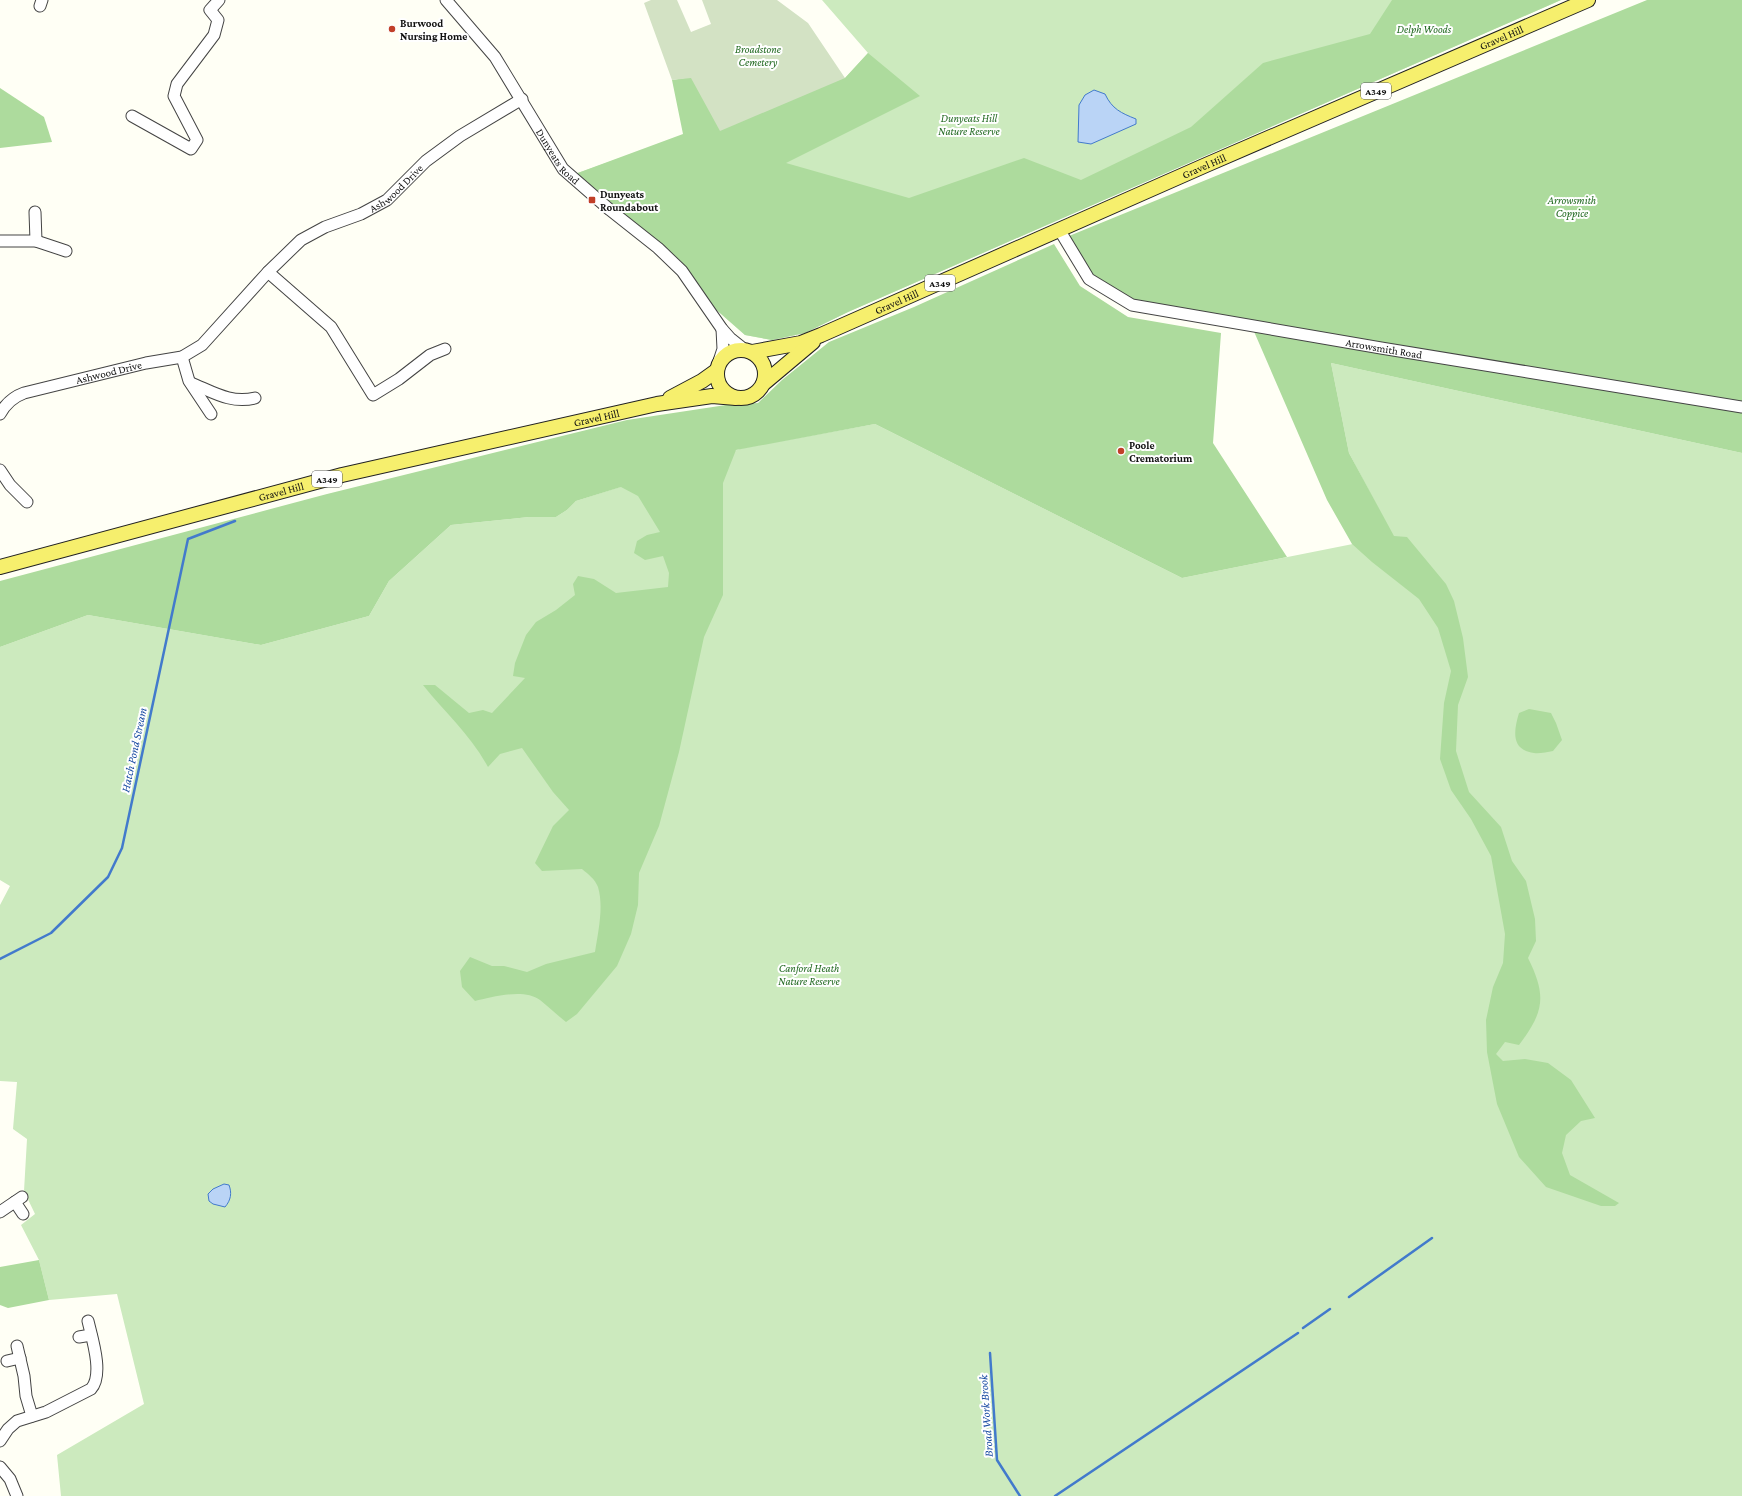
<svg xmlns="http://www.w3.org/2000/svg" width="1742" height="1496" font-family="'Crimson Pro',serif">
	<style>
		.green { fill: #cceabe }
		.forest { fill: #addb9d }
		.cemetery { fill: #d3e2c4 }
		.water { fill: #bad4f6; stroke: #427acc }
		.lines { fill: none; stroke-linecap: round; stroke-linejoin: round }
		.stream { stroke: #427acc; stroke-width: 2.5 }
		.minor-casing { stroke: #444; stroke-width: 13 }
		.major-casing { stroke: #222; stroke-width: 16 }
		.minor { stroke: #fff; stroke-width: 11 }
		.major { stroke: #f6ef6d; stroke-width: 14 }
		.poi-dot { fill: #c13f29; stroke: #fff; stroke-width: 1.5 }
		.labels { text-anchor: middle; dominant-baseline: central; stroke-width: 4; stroke-linejoin: round; paint-order: stroke }
		.shield { fill: #fff; stroke: #585858; stroke-width: 1 }
		.shield-label { font-size: 10px; font-weight: bold; fill: #111 }
		.poi-label { font-size: 11px; font-weight: bold; fill: #111; stroke: #fff; text-anchor: start }
		.park-label { font-size: 11px; font-style: italic; fill: #216920; stroke: #fff }
		.street-label { font-size: 11px; fill: #111; stroke: #fff }
		.water-label { font-size: 12px; font-style: italic; fill: #1a4ca3; stroke: #fff }
	</style>
	<rect width="100%" height="100%" fill="#fffff5"/>
	<g class="green">
		<polygon points="822,0 1561,0 848,312 805,333 772,340 745,335 712,306 680,262 575,174 845,78 868,53"/>
		<polygon points="1331,363 1742,453 1742,1496 61,1496 57,1455 144,1404 117,1294 49,1300 39,1260 21,1225 35,1214 24,1191 27,1139 13,1129 17,1082 0,1081 0,905 10,886 0,880 0,647 88,615 261,645 369,616 389,581 451,525 529,517 556,517 567,510 576,501 743,448 875,424 1182,578 1393,536 1349,453"/>
	</g>
	<g class="forest">
		<polygon points="1392,0 1561,0 848,312 805,333 772,340 745,335 712,306 680,262 575,174 683,134 672,80 691,77 845,78 868,53 920,96 786,163 909,198 1024,158 1081,180 1191,127 1263,63 1370,34"/>
		<path d="M 1647,0 L 1742,0 L 1742,453 L 1331,363 L 1349,453 L 1394,536 L 1407,537 L 1446,584 L 1454,601 L 1463,638 L 1468,677 L 1458,705 L 1456,751 L 1469,792 L 1501,827 L 1512,861 L 1526,881 L 1535,919 L 1536,941 L 1528,958 C 1547,996 1544,1012 1519,1045 L 1505,1042 L 1496,1054 L 1503,1061 L 1525,1059 L 1548,1063 L 1571,1080 L 1595,1118 L 1581,1121 L 1566,1135 L 1562,1153 L 1570,1175 L 1619,1203 L 1615,1206 L 1601,1206 L 1546,1187 L 1519,1157 L 1497,1104 L 1487,1052 L 1486,1020 L 1493,987 L 1503,963 L 1505,934 L 1491,856 L 1471,819 L 1451,790 L 1440,759 L 1444,703 L 1451,671 L 1438,628 L 1419,599 L 1372,562 L 1352,544 L 1327,500 L 1249,320 L 1130,299 L 1094,277 L 1069,236 Z"/>
		<polygon points="0,88 44,117 52,142 0,148"/>
		<path d="M 1054,244 L 1080,286 L 1128,317 L 1221,333 L 1213,443 L 1287,557 L 1182,578 L 875,424 L 736,450 L 723,483 L 723,595 L 704,637 L 679,752 L 659,826 L 639,873 L 638,905 L 631,934 L 617,966 L 577,1014 L 566,1022 C 557,1015 549,1007 540,1000 C 524,988 492,997 475,1001 L 462,987 L 460,971 L 470,957 L 492,966 L 504,966 L 527,972 L 546,964 L 595,952 C 598,932 604,907 598,887 C 595,879 588,874 582,869 L 542,871 L 535,863 L 553,826 L 569,810 L 553,792 L 522,748 L 500,754 L 488,767 C 470,734 446,714 423,685 L 435,685 L 469,713 L 483,710 L 492,713 L 525,678 L 513,676 L 515,663 L 526,635 L 536,622 L 556,610 L 575,595 L 573,584 L 578,576 L 594,579 L 616,593 L 668,587 L 669,573 L 663,556 L 645,560 L 634,553 L 637,541 L 647,535 L 660,532 L 638,496 L 621,487 L 576,501 L 567,510 L 556,517 L 529,517 L 451,525 L 389,581 L 369,616 L 261,645 L 88,615 L 0,647 L 0,581 L 327,494 L 627,420 L 726,405 L 758,403 L 782,380 L 829,342 L 914,307 Z"/>
		<path d="M 1529,709 L 1551,713 L 1556,723 L 1562,740 L 1553,751 C 1547,752 1539,754 1534,753 C 1510,750 1514,730 1519,713 Z"/>
		<polygon points="39,1260 49,1300 8,1308 0,1305 0,1267"/>
	</g>
	<polygon class="cemetery" points="651,0 677,0 691,32 711,24 702,0 777,0 808,23 845,78 720,131 691,78 672,80 644,3"/>
	<g class="water">
		<path d="M 1094,90 L 1105,94 C 1112,109 1121,113 1136,119 L 1136,124 L 1091,144 L 1078,142 L 1079,105 L 1085,95 Z"/>
		<path d="M 224,1184 L 229,1185 C 232,1193 231,1200 225,1207 L 213,1204 L 209,1201 L 208,1194 L 213,1189 Z"/>
	</g>
	<g class="lines">
		<g class="stream">
			<polyline points="0,959 51,933 108,877 122,848 188,539 235,521"/>
			<polyline points="1349,1297 1432,1238"/>
			<polyline points="1303,1328 1330,1309"/>
			<polyline points="990,1353 997,1460 1020,1496"/>
			<polyline points="1055,1496 1298,1333"/>
		</g>
		<defs>
			<g id="minor">
				<path id="s1" d="M 446,0 L 495,57 L 563,169 L 610,210 L 658,248 L 682,271 L 722,329 L 730,338 L 745,350"/>
				<polyline points="40,6 42,0"/>
				<polyline points="132,116 191,149 197,140 174,96 177,84 214,35 218,20 210,10 219,0"/>
				<polyline points="35,212 36,241"/>
				<path id="s2" d="M 1060,231 L 1089,279 L 1132,305 L 1381,348 L 1742,407"/>
				<polyline points="0,241 36,241 66,251"/>
				<polyline points="268,272 331,327 373,395 399,379 430,355 445,349"/>
				<polyline points="182,357 189,381 211,414"/>
				<polyline points="718,364 723,349 722,329"/>
				<path d="M 191,383 C 213,392 231,404 255,398"/>
				<path id="s3" d="M 0,414 C 6,403 13,397 24,393 L 146,363 L 182,357 L 202,345 L 268,272 L 301,240 L 325,227 L 361,214 L 387,200 L 426,161 L 460,136 L 522,99"/>
				<polyline points="0,470 10,485 27,502"/>
				<polyline points="15,1202 23,1214"/>
				<polyline points="0,1212 22,1197"/>
				<polyline points="79,1337 91,1335"/>
				<polyline points="17,1346 24,1376 26,1396 32,1416"/>
				<polyline points="7,1361 20,1358"/>
				<path d="M 0,1441 L 8,1429 L 17,1421 L 46,1412 L 91,1389 C 104,1375 92,1338 88,1321"/>
				<polyline points="0,1467 10,1479 17,1496"/>
			</g>
			<g id="major">
				<circle cx="741" cy="374" r="24"/>
				<path id="s4" d="M 752,352 L 801,343 L 821,335 L 1206,165 L 1588,0"/>
				<polyline points="763,384 813,342"/>
				<polyline points="670,398 702,381 716,371"/>
				<path id="s5" d="M 0,567 L 342,475 L 657,404 L 712,396 L 736,398"/>
			</g>
		</defs>
		<use href="#minor" class="minor-casing"/>
		<use href="#major" class="major-casing"/>
		<use href="#minor" class="minor"/>
		<use href="#major" class="major"/>
	</g>
	<g class="poi-dot">
		<circle cx="392" cy="29" r="4"/>
		<rect x="588" y="196" width="8" height="8" rx="2"/>
		<circle cx="1121" cy="451" r="4"/>
	</g>
	<g class="labels">
		<g class="shield">
			<rect x="1361" y="83" width="30" height="16" rx="3"/>
			<rect x="925" y="275" width="30" height="16" rx="3"/>
			<rect x="312" y="471" width="30" height="16" rx="3"/>
		</g>
		<g class="shield-label">
			<text x="1376" y="91">A349</text>
			<text x="940" y="283">A349</text>
			<text x="327" y="479">A349</text>
		</g>
		<g class="poi-label">
			<text x="400" y="23">Burwood<tspan x="400" dy="13">Nursing Home</tspan></text>
			<text x="600" y="194">Dunyeats<tspan x="600" dy="13">Roundabout</tspan></text>
			<text x="1129" y="445">Poole<tspan x="1129" dy="13">Crematorium</tspan></text>
		</g>
		<g class="park-label">
			<text x="1424" y="29">Delph Woods</text>
			<text x="758" y="49">Broadstone<tspan x="758" dy="13">Cemetery</tspan></text>
			<text x="969" y="118">Dunyeats Hill<tspan x="969" dy="13">Nature Reserve</tspan></text>
			<text x="1572" y="200">Arrowsmith<tspan x="1572" dy="13">Coppice</tspan></text>
			<text x="809" y="968">Canford Heath<tspan x="809" dy="13">Nature Reserve</tspan></text>
		</g>
		<g class="street-label">
			<text stroke="none"><textPath href="#s4" startOffset="814">Gravel Hill</textPath></text>
			<text stroke="none"><textPath href="#s1" startOffset="193">Dunyeats Road</textPath></text>
			<text stroke="none"><textPath href="#s4" startOffset="490">Gravel Hill</textPath></text>
			<text stroke="none"><textPath href="#s3" startOffset="472">Ashwood Drive</textPath></text>
			<text stroke="none"><textPath href="#s4" startOffset="154">Gravel Hill</textPath></text>
			<text stroke="none"><textPath href="#s2" startOffset="362">Arrowsmith Road</textPath></text>
			<text stroke="none"><textPath href="#s3" startOffset="120">Ashwood Drive</textPath></text>
			<text stroke="none"><textPath href="#s5" startOffset="615">Gravel Hill</textPath></text>
			<text stroke="none"><textPath href="#s5" startOffset="291">Gravel Hill</textPath></text>
		</g>
		<g class="water-label">
			<text transform="translate(134 750) rotate(-78)">Hatch Pond Stream</text>
			<text transform="translate(986 1416) rotate(-94)">Broad Work Brook</text>
		</g>
	</g>
</svg>
